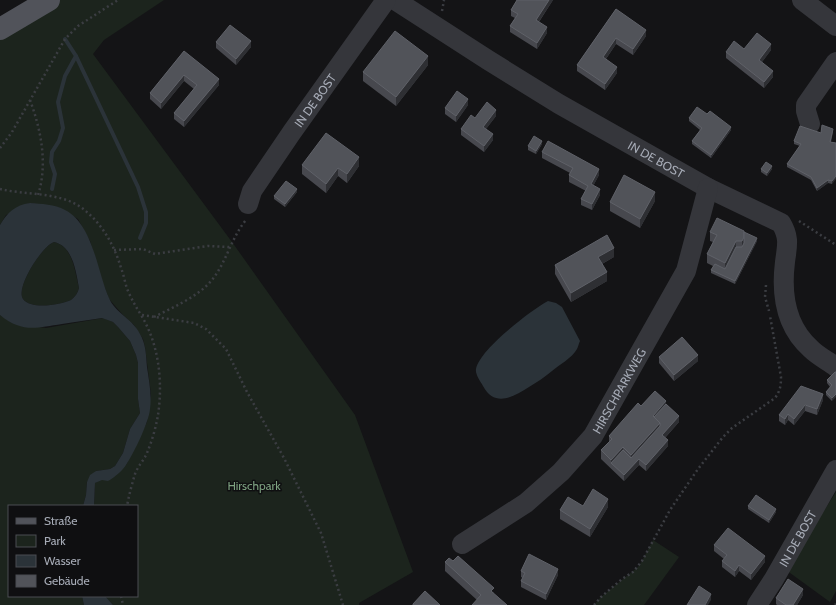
<svg xmlns="http://www.w3.org/2000/svg" width="836" height="605" font-family="Cabin,sans-serif">
	<style>
		.green { fill: #1c241d }
		.water { fill: #2b3339; fill-rule: evenodd }
		.lines { fill: none; stroke-linecap: round; stroke-linejoin: round }
		.stream { stroke: #2b3339; stroke-width: 4 }
		.path { stroke: #3b3d42; stroke-width: 2.5; stroke-dasharray: 2 3; stroke-linecap: butt }
		.minor { stroke: #35363b; stroke-width: 20 }
		.major { stroke: #51535a; stroke-width: 22 }
		.wall { fill: #47484e }
		.shaded-wall { fill: #2e2f33 }
		.building { fill: #515359; stroke: #5f6168 }
		.labels { text-anchor: middle; dominant-baseline: central; stroke-width: 3; stroke-linejoin: round; paint-order: stroke }
		.street-label { font-size: 12px; fill: #a6abb6; stroke: #0f0f11 }
		.park-label { font-size: 12px; fill: #7da180; stroke: #0f0f11 }
	</style>
	<rect width="100%" height="100%" fill="#141416"/>
	<g class="green">
		<polygon points="48,0 164,0 104,40 93,54 232,242 355,415 413,572 359,603 359,605 113,605 105,596 137,596 137,506 94,506 95,483 126,465 147,422 151,394 145,347 143,339 134,325 123,315 109,299 101,278 90,241 78,219 58,207 30,203 6,215 0,225 0,35"/>
		<path d="M 54,242 C 73,246 75,272 79,288 C 78,293 75,297 71,300 C 60,305 31,310 23,299 C 15,288 42,246 54,242 Z"/>
		<polygon points="0,315 12,323 46,328 103,318 113,322 118,327 130,341 136,355 138,363 138,399 140,413 130,429 123,453 115,466 110,469 96,471 87,482 86,495 83,506 9,506 9,596 82,596 84,605 0,605"/>
		<polygon points="836,492 836,591 830,602 786,570"/>
		<polygon points="653,540 679,557 644,605 594,605 601,597 638,567 642,561"/>
	</g>
	<g class="water">
		<path d="M 30,203 C 41,204 55,204 65,210 C 93,224 97,271 109,298 C 115,313 133,319 140,334 C 146,344 146,355 147,367 C 149,381 152,395 150,409 C 149,422 134,453 126,465 C 122,471 115,477 108,481 L 102,480 L 95,483 L 94,506 L 83,506 L 86,495 L 87,482 L 90,475 L 96,471 L 110,469 L 115,466 L 123,453 L 130,429 L 140,413 L 138,399 L 138,363 L 136,355 L 130,341 L 118,327 L 113,322 L 102,318 C 89,320 75,322 62,324 C 36,328 22,333 0,315 L 0,225 C 7,213 15,205 30,203 ZM 54,242 C 73,246 76,272 79,288 C 78,293 75,297 71,300 C 60,305 31,310 23,299 C 15,288 42,246 54,242 Z"/>
		<path d="M 548,301 L 556,303 L 562,307 L 580,341 C 579,343 578,347 577,349 C 572,358 559,365 552,371 C 545,377 537,382 529,387 C 513,397 495,408 483,386 C 480,381 475,374 476,369 C 480,349 530,311 548,301 Z"/>
		<polygon points="82,596 105,596 113,605 84,605"/>
	</g>
	<g class="lines">
		<g class="stream">
			<polyline points="65,39 76,56 138,187 146,212 146,223 140,238"/>
			<polyline points="52,189 55,174 51,162 52,152 59,141 63,128 58,102 65,76 76,56"/>
		</g>
		<g class="path">
			<polyline points="442,11 444,0"/>
			<path d="M 30,100 C 41,130 48,164 38,195"/>
			<polyline points="0,148 12,132 65,39 78,26 118,0"/>
			<path d="M 0,189 C 25,195 57,192 79,206 C 100,220 114,244 121,268 C 124,275 125,284 128,291 C 132,300 136,307 141,315 C 159,344 163,382 158,415 C 156,427 152,441 147,453 C 144,460 138,466 135,474 C 132,484 129,495 127,506"/>
			<polyline points="799,221 836,245"/>
			<polyline points="114,250 143,249 155,254 208,246 229,247"/>
			<polyline points="766,285 765,297 769,311"/>
			<polyline points="142,315 194,323 206,329 226,349 247,392 284,458 321,533 343,605"/>
			<path d="M 154,317 C 175,306 201,296 215,276 C 227,259 232,237 246,220"/>
			<polyline points="121,596 123,605"/>
			<path d="M 594,605 L 601,597 L 622,579 L 633,572 L 642,561 L 670,510 L 698,469 L 723,437 L 732,428 L 775,398 C 780,391 781,386 781,377 L 770,316"/>
			<polyline points="835,605 836,604"/>
		</g>
		<g class="minor">
			<path id="s1" d="M 395,0 L 488,60 L 559,104 L 708,188 L 781,223 C 790,238 787,246 785,262 C 781,294 786,327 811,349 C 818,356 828,361 836,367"/>
			<polyline points="802,0 836,26"/>
			<polyline points="810,124 806,111 806,105 836,62"/>
			<path id="s2" d="M 248,204 L 252,191 L 292,132 L 386,0"/>
			<path id="s3" d="M 462,544 L 526,503 L 561,472 L 593,436 L 686,271 L 708,188"/>
			<path id="s4" d="M 757,605 L 774,579 L 836,470"/>
		</g>
		<polyline class="major" points="0,29 49,0"/>
	</g>
	<g class="wall">
		<polygon points="517,0 553,0 539,22 547,33 537,49 510,32 510,26 515,18 511,16 511,10"/>
		<polygon points="616,9 646,36 633,55 616,44 606,59 617,73 605,90 577,71 577,65"/>
		<polygon points="216,42 251,47 236,65 216,48"/>
		<polygon points="744,49 771,50 762,62 773,77 764,88 726,58 726,52"/>
		<polygon points="184,51 219,85 184,127 174,119 174,113 194,89 184,81 161,109 150,99 150,93"/>
		<polygon points="428,65 396,106 363,81 363,72"/>
		<polygon points="468,105 456,122 445,114 445,108"/>
		<polygon points="496,116 486,129 493,140 484,152 461,135 461,129 475,118"/>
		<polygon points="689,118 731,130 711,158 692,144 692,141 700,130 689,121"/>
		<polygon points="833,132 831,142 836,143 832,184 828,183 817,191 811,180 787,167 787,164 800,146 794,144 794,141 821,133"/>
		<polygon points="542,144 536,154 528,150 528,146"/>
		<polygon points="542,152 599,175 593,186 600,195 592,210 581,205 581,199 586,191 569,182 569,175 570,173 542,158"/>
		<polygon points="302,165 359,166 347,183 338,176 326,193 302,174"/>
		<polygon points="761,169 772,169 767,176 761,172"/>
		<polygon points="297,192 285,207 274,199 274,196"/>
		<polygon points="655,201 640,228 610,211 610,202"/>
		<polygon points="710,232 744,232 757,241 735,284 711,273 711,270 713,266 707,263 707,254 713,242 710,241"/>
		<polygon points="614,257 602,264 607,281 571,302 555,274 555,265"/>
		<polygon points="659,357 698,361 674,381 659,363"/>
		<polygon points="835,372 832,401 826,395 826,392 830,387 827,383 827,380"/>
		<polygon points="823,400 817,415 805,411 794,425 788,420 785,425 779,421 779,415"/>
		<polygon points="666,404 679,422 665,438 668,446 646,471 639,465 624,481 601,459 601,450 609,442 609,436 641,406"/>
		<polygon points="583,506 608,507 590,537 560,519 560,510"/>
		<polygon points="748,506 776,512 769,523 748,509"/>
		<polygon points="714,545 765,562 751,580 739,571 735,577 722,567 722,561 724,559 714,551"/>
		<polygon points="453,561 494,593 477,600 445,571 445,562"/>
		<polygon points="521,571 558,575 546,600 521,587 521,581 523,578 521,577"/>
		<polygon points="803,595 797,605 777,605 776,604 776,598"/>
	</g>
	<g class="shaded-wall">
		<polygon points="549,0 553,0 536,26 536,20"/>
		<polygon points="547,27 547,33 537,49 537,43"/>
		<polygon points="646,30 646,36 633,55 633,49"/>
		<polygon points="616,38 616,44 603,63 603,57"/>
		<polygon points="251,41 251,47 236,65 236,59"/>
		<polygon points="771,44 771,50 759,66 759,60"/>
		<polygon points="428,56 428,65 396,106 396,97"/>
		<polygon points="617,67 617,73 605,90 605,84"/>
		<polygon points="773,71 773,77 764,88 764,82"/>
		<polygon points="184,75 184,81 161,109 161,103"/>
		<polygon points="219,79 219,85 184,127 184,121"/>
		<polygon points="468,99 468,105 456,122 456,116"/>
		<polygon points="496,110 496,116 483,133 483,127"/>
		<polygon points="731,127 731,130 711,158 711,155"/>
		<polygon points="493,134 493,140 484,152 484,146"/>
		<polygon points="542,141 542,144 536,154 536,151"/>
		<polygon points="359,157 359,166 347,183 347,174"/>
		<polygon points="772,166 772,169 767,176 767,173"/>
		<polygon points="338,168 338,176 326,193 326,184"/>
		<polygon points="599,169 599,175 591,190 591,184"/>
		<polygon points="836,176 836,179 832,184 832,181"/>
		<polygon points="828,180 828,183 817,191 817,188"/>
		<polygon points="297,189 297,192 285,207 285,204"/>
		<polygon points="600,189 600,195 592,210 592,204"/>
		<polygon points="655,192 655,201 640,228 640,219"/>
		<polygon points="744,231 744,246 742,250 742,241"/>
		<polygon points="757,238 757,241 735,284 735,281"/>
		<polygon points="736,241 736,250 725,272 725,263"/>
		<polygon points="614,248 614,257 598,266 598,257"/>
		<polygon points="607,272 607,281 571,302 571,293"/>
		<polygon points="698,355 698,361 674,381 674,375"/>
		<polygon points="823,394 823,400 817,415 817,409"/>
		<polygon points="836,394 836,397 832,401 832,398"/>
		<polygon points="666,401 666,410 656,421 653,416"/>
		<polygon points="805,405 805,411 794,425 794,419"/>
		<polygon points="788,414 788,420 785,425 785,419"/>
		<polygon points="679,416 679,422 662,441 662,435"/>
		<polygon points="660,423 660,432 631,464 631,455"/>
		<polygon points="668,440 668,446 646,471 646,465"/>
		<polygon points="623,447 623,456 611,463 611,460"/>
		<polygon points="639,459 639,465 624,481 624,475"/>
		<polygon points="608,499 608,507 590,537 590,529"/>
		<polygon points="776,509 776,512 769,523 769,520"/>
		<polygon points="765,556 765,562 751,580 751,574"/>
		<polygon points="739,565 739,571 735,577 735,571"/>
		<polygon points="558,569 558,575 546,600 546,594"/>
		<polygon points="803,589 803,595 797,605 793,605"/>
		<polygon points="711,594 711,600 708,605 705,605"/>
	</g>
	<g class="building">
		<polygon points="517,0 549,0 536,20 547,27 537,43 510,26 518,14 511,10"/>
		<polygon points="616,9 646,30 633,49 616,38 603,57 617,67 605,84 577,65"/>
		<polygon points="230,25 251,41 236,59 216,42"/>
		<polygon points="395,31 428,56 396,97 363,72"/>
		<polygon points="757,33 771,44 759,60 773,71 764,82 726,52 734,41 744,49"/>
		<polygon points="184,51 219,79 184,121 174,113 197,85 184,75 161,103 150,93"/>
		<polygon points="457,91 468,99 456,116 445,108"/>
		<polygon points="487,102 496,110 483,127 493,134 484,146 461,129 471,115 475,118"/>
		<polygon points="697,107 707,114 710,111 731,127 711,155 692,141 702,128 689,118"/>
		<polygon points="822,125 833,129 830,142 836,143 836,176 832,181 828,180 817,188 811,177 787,164 801,144 794,141 800,126 821,133"/>
		<polygon points="326,133 359,157 347,174 338,168 326,184 302,165"/>
		<polygon points="534,136 542,141 536,151 528,146"/>
		<polygon points="548,141 599,169 591,184 600,189 592,204 581,199 588,186 569,175 573,168 542,152"/>
		<polygon points="766,162 772,166 767,173 761,169"/>
		<polygon points="624,175 655,192 640,219 610,202"/>
		<polygon points="286,181 297,189 285,204 274,196"/>
		<polygon points="717,218 744,231 744,237 742,241 736,241 725,263 707,254 717,235 710,232"/>
		<polygon points="744,232 757,238 735,281 711,270 715,264 725,269 736,247 742,247 744,243"/>
		<polygon points="607,235 614,248 598,257 607,272 571,293 555,265"/>
		<polygon points="682,337 698,355 674,375 659,357"/>
		<polygon points="835,372 836,372 836,394 832,398 826,392 832,385 827,380"/>
		<polygon points="801,386 823,394 817,409 805,405 794,419 788,414 785,419 779,415"/>
		<polygon points="655,391 666,401 653,416 660,423 631,455 623,447 611,460 601,450 612,439 609,436 638,403 641,406"/>
		<polygon points="666,404 679,416 662,435 668,440 646,465 639,459 624,475 611,463 623,450 631,458 660,426 660,423 654,417"/>
		<polygon points="593,489 608,499 590,529 560,510 568,497 583,506"/>
		<polygon points="756,495 776,509 769,520 748,506"/>
		<polygon points="728,528 765,556 751,574 739,565 735,571 722,561 727,555 714,545"/>
		<polygon points="529,554 558,569 546,594 521,581 525,573 521,571"/>
		<polygon points="458,556 494,588 491,591 507,605 472,605 481,595 445,562 449,558 453,561"/>
		<polygon points="788,579 803,589 793,605 786,605 776,598"/>
		<polygon points="699,586 711,594 705,605 687,605"/>
		<polygon points="425,591 440,605 413,605 413,604"/>
	</g>
	<g class="labels">
		<g class="street-label">
			<text stroke="none"><textPath href="#s2" startOffset="124">IN DE BOST</textPath></text>
			<text stroke="none"><textPath href="#s1" startOffset="306">IN DE BOST</textPath></text>
			<text stroke="none"><textPath href="#s3" startOffset="223">HIRSCHPARKWEG</textPath></text>
			<text stroke="none"><textPath href="#s4" startOffset="78">IN DE BOST</textPath></text>
		</g>
		<g class="park-label">
			<text x="254" y="485">Hirschpark</text>
		</g>
	</g>
	<rect x="8" y="505" width="130" height="92" fill="#0f0f11" stroke="#4b4d53"/>
	<rect x="16" y="518" width="20" height="6" fill="#51535a" stroke="#4b4d53"/>
	<text x="44" y="525" font-size="12" fill="#a6abb6">Straße</text>
	<rect x="16" y="535" width="20" height="12" fill="#1c241d" stroke="#4b4d53"/>
	<text x="44" y="545" font-size="12" fill="#a6abb6">Park</text>
	<rect x="16" y="555" width="20" height="12" fill="#2b3339" stroke="#4b4d53"/>
	<text x="44" y="565" font-size="12" fill="#a6abb6">Wasser</text>
	<rect x="16" y="575" width="20" height="12" fill="#515359" stroke="#4b4d53"/>
	<text x="44" y="585" font-size="12" fill="#a6abb6">Gebäude</text>
</svg>
